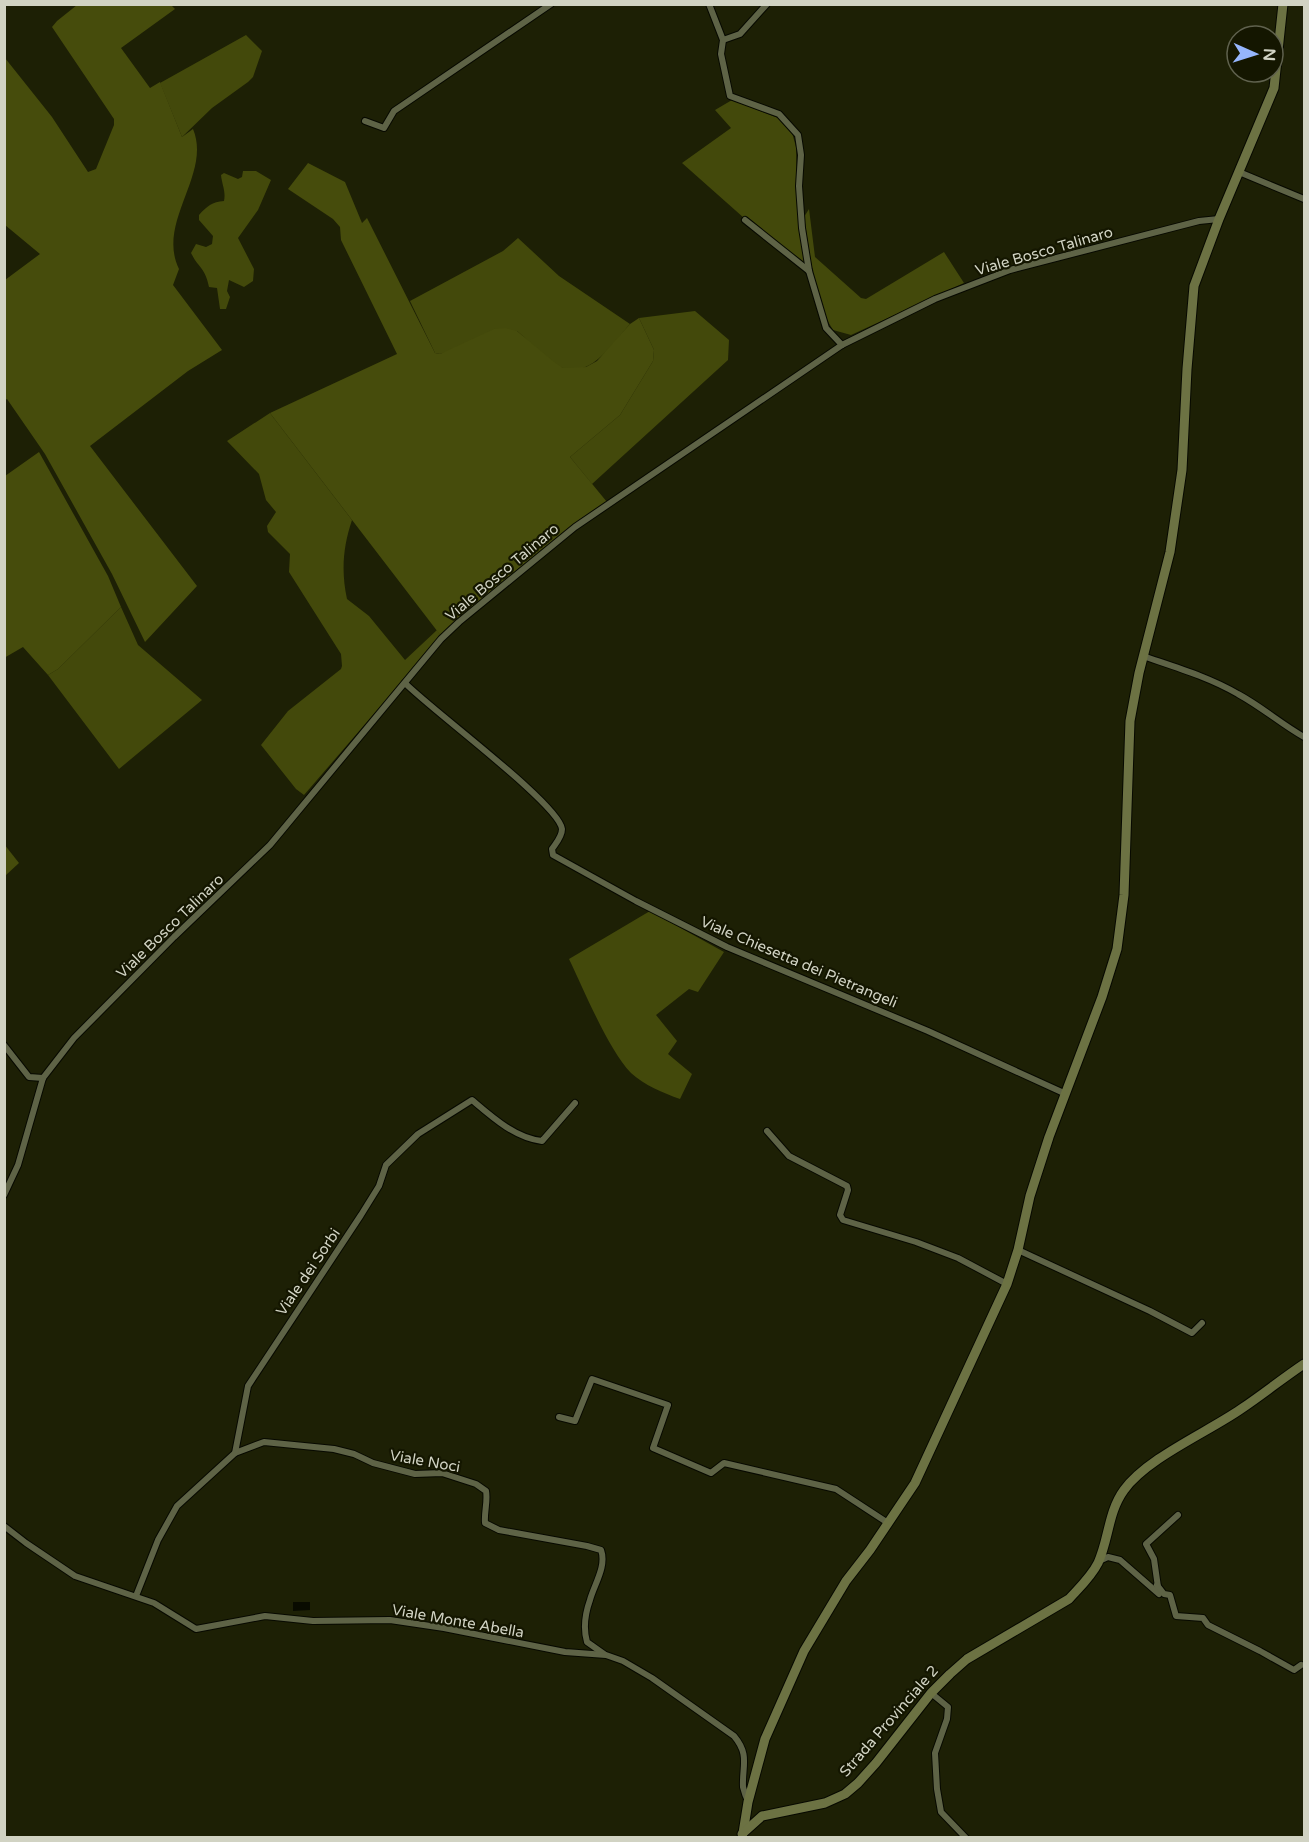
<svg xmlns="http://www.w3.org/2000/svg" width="1309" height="1842" font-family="'Varela Round',sans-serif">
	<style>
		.green { fill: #43490b }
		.forest { fill: #464c0c }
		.water { fill: #090b00 }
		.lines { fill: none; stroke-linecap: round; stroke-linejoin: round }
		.street-casing { stroke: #070900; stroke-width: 8 }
		.secondary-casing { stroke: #070900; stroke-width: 11 }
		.street { stroke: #5e6346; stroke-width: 6 }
		.secondary { stroke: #6c7243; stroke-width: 9 }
		.labels { text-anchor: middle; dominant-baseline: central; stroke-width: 4.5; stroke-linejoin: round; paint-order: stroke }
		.street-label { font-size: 15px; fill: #d1d3c3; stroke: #141600 }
	</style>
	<rect width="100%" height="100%" fill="#1d2005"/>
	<g class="green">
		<polygon points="246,35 262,51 253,77 248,82 212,108 182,137 160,83"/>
		<polygon points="732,100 778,118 791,129 796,147 797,208 805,263 744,218 682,163 731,128 715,110"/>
		<path d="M 243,171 L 256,171 L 271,180 L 258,210 L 238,238 L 254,269 L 253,281 L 244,287 L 229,280 L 227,291 L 230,297 L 226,309 L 220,309 L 217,288 L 209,287 C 205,267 199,269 191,253 L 196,244 L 206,247 L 212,244 L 213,236 L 199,220 L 199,215 C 207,206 212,202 224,201 C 226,191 222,185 221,175 L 224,173 L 238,179 L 242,177 Z"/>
		<path d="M 809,209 L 815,257 L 861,298 L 866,299 L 944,252 L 964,283 L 851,335 L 833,330 C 814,301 810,252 804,217 Z"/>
		<path d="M 518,238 L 559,276 L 630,324 C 614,342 589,381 560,367 C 544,358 531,343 517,331 L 440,354 L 435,353 L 410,301 L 503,251 Z"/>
		<polygon points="695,311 729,340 728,360 592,484 570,457 620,415 653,361 654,350 639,318"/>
		<path d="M 270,413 L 352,520 C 343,547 341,571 347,599 L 369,616 L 405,660 L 437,630 L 441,636 L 304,795 L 296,789 L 261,745 L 288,711 L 341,669 L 342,666 L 341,654 L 289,572 L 290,554 L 268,532 L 267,526 L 276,512 L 266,500 L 259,474 L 227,441 Z"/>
		<polygon points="121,607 138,645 202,700 119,769 48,675 58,669"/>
		<path d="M 650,911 L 724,952 L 698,992 L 689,989 L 656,1015 L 677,1041 L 668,1054 L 692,1074 L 680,1099 C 663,1093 644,1085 631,1073 C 608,1049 584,990 569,959 Z"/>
	</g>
	<g class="forest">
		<path d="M 77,5 L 171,5 L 175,9 L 121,48 L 150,88 L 160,82 L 182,137 L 193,129 C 212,174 156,222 179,269 L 173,285 L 222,350 L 188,371 L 90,446 L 197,586 L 145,642 L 112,574 L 45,454 L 7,399 L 5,400 L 5,280 L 40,254 L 5,225 L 5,58 L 52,117 L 88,172 L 96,169 L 114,125 L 114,119 L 52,27 L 57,21 Z"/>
		<path d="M 308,163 L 345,182 L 362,223 L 367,218 L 435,353 L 440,354 L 494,329 L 505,328 L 517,331 L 554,362 L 563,368 L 586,367 L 597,361 L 630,324 L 639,318 L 654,350 L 653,361 L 620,415 L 570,457 L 607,502 C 548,542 494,588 441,636 L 270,413 L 397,354 L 341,240 L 340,227 L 333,219 L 288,189 Z"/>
		<polygon points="39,452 108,576 121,607 58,669 48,675 23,647 4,658 5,476"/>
		<polygon points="4,844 19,863 5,876 4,876"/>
	</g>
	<polygon class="water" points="293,1602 310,1602 310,1610 293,1611"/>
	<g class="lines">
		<defs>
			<g id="street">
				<polyline points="709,4 723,40 721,54 730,96 779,114 798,135 801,155 799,186 802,228 809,271 826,328 842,345"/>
				<polyline points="723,40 740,34 767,4"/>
				<polyline points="365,121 384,128 394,111 551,4"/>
				<polyline points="1239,172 1304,199"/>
				<polyline points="745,220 809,271"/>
				<path d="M 1143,656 C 1175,667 1209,677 1238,694 C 1262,707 1281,724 1304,737"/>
				<path d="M 405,683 C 430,709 559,804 562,829 C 562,837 556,843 552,849 L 553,855 L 636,901 L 727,947 L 928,1031 L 1066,1094"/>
				<polyline points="4,1045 29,1077 43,1078"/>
				<polyline points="767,1131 789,1156 847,1186 848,1190 840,1215 843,1220 916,1242 958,1258 1007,1284"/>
				<polyline points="4,1195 18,1165 43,1078 74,1038 174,937 270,845 441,639 459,622 575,527 842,345 935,299 1010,270 1199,221 1219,219"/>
				<polyline points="1018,1250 1150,1311 1192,1333 1202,1323"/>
				<polyline points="559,1417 575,1421 592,1379 668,1405 653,1448 711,1473 724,1463 836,1489 888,1523"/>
				<path d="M 235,1453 L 264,1442 L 334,1449 L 354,1454 L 373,1463 L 415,1474 L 442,1473 L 476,1484 L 486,1491 C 488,1501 484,1512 485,1523 L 499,1530 L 587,1546 L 601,1550 C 607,1566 594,1585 590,1600 C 585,1614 583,1628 587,1642 L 604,1654"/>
				<path d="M 4,1526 L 26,1543 L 75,1576 L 154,1603 L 196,1629 L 265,1616 L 313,1621 L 390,1620 L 444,1628 L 565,1652 L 606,1655 L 623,1661 L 652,1678 L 734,1736 C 750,1755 742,1766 743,1787 C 744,1791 746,1797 748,1801"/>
				<polyline points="1099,1561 1108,1557 1120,1560 1159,1594 1154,1559 1146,1544 1178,1515"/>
				<polyline points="1157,1585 1164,1594 1170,1595 1176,1616 1203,1618 1208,1625 1260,1651 1294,1670 1301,1665"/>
				<path d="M 136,1596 L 158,1540 L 177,1506 L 235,1453 L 248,1386 L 361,1215 L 379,1186 L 386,1165 L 418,1134 L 472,1100 C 492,1117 515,1138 542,1141 L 575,1103"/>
				<polyline points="931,1693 948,1707 947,1719 935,1753 937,1789 941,1812 966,1838"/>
			</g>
			<g id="secondary">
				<polyline points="743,1833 748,1802 765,1739 804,1651 846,1581 870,1550 915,1483 1007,1284 1018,1250 1030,1196 1049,1137 1102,997 1117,949 1124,895 1130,721 1139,673 1170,552 1182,470 1187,369 1194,286 1219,219 1274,88 1283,4"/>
				<path d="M 742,1834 L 762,1816 L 825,1803 L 845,1794 L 858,1783 L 876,1763 L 931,1693 L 950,1674 L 967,1659 L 1069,1599 C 1079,1588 1091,1577 1098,1563 C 1109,1539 1108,1512 1124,1490 C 1147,1458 1208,1432 1241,1409 C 1262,1395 1283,1378 1304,1364"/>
			</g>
		</defs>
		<use href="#street" class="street-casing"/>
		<use href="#secondary" class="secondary-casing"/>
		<use href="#street" class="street"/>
		<use href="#secondary" class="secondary"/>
	</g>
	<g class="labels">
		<g class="street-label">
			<text transform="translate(1044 251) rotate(-16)">Viale Bosco Talinaro</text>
			<text transform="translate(502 572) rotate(-40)">Viale Bosco Talinaro</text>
			<text transform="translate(170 926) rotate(-44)">Viale Bosco Talinaro</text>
			<text transform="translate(799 962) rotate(23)">Viale Chiesetta dei Pietrangeli</text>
			<text transform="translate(308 1272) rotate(-56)">Viale dei Sorbi</text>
			<text transform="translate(425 1461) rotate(10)">Viale Noci</text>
			<text transform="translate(458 1621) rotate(10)">Viale Monte Abella</text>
			<text transform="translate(889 1721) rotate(-49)">Strada Provinciale 2</text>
		</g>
	</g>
	<rect width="1309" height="1842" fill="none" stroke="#d1d3c3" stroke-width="12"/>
	<g transform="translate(1255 54) rotate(93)"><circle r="28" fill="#141600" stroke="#60624e" stroke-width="1.5"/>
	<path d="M0-4.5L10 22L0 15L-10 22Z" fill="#96b6fd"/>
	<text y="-9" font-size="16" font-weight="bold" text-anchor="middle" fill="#d1d3c3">N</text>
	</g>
</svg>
